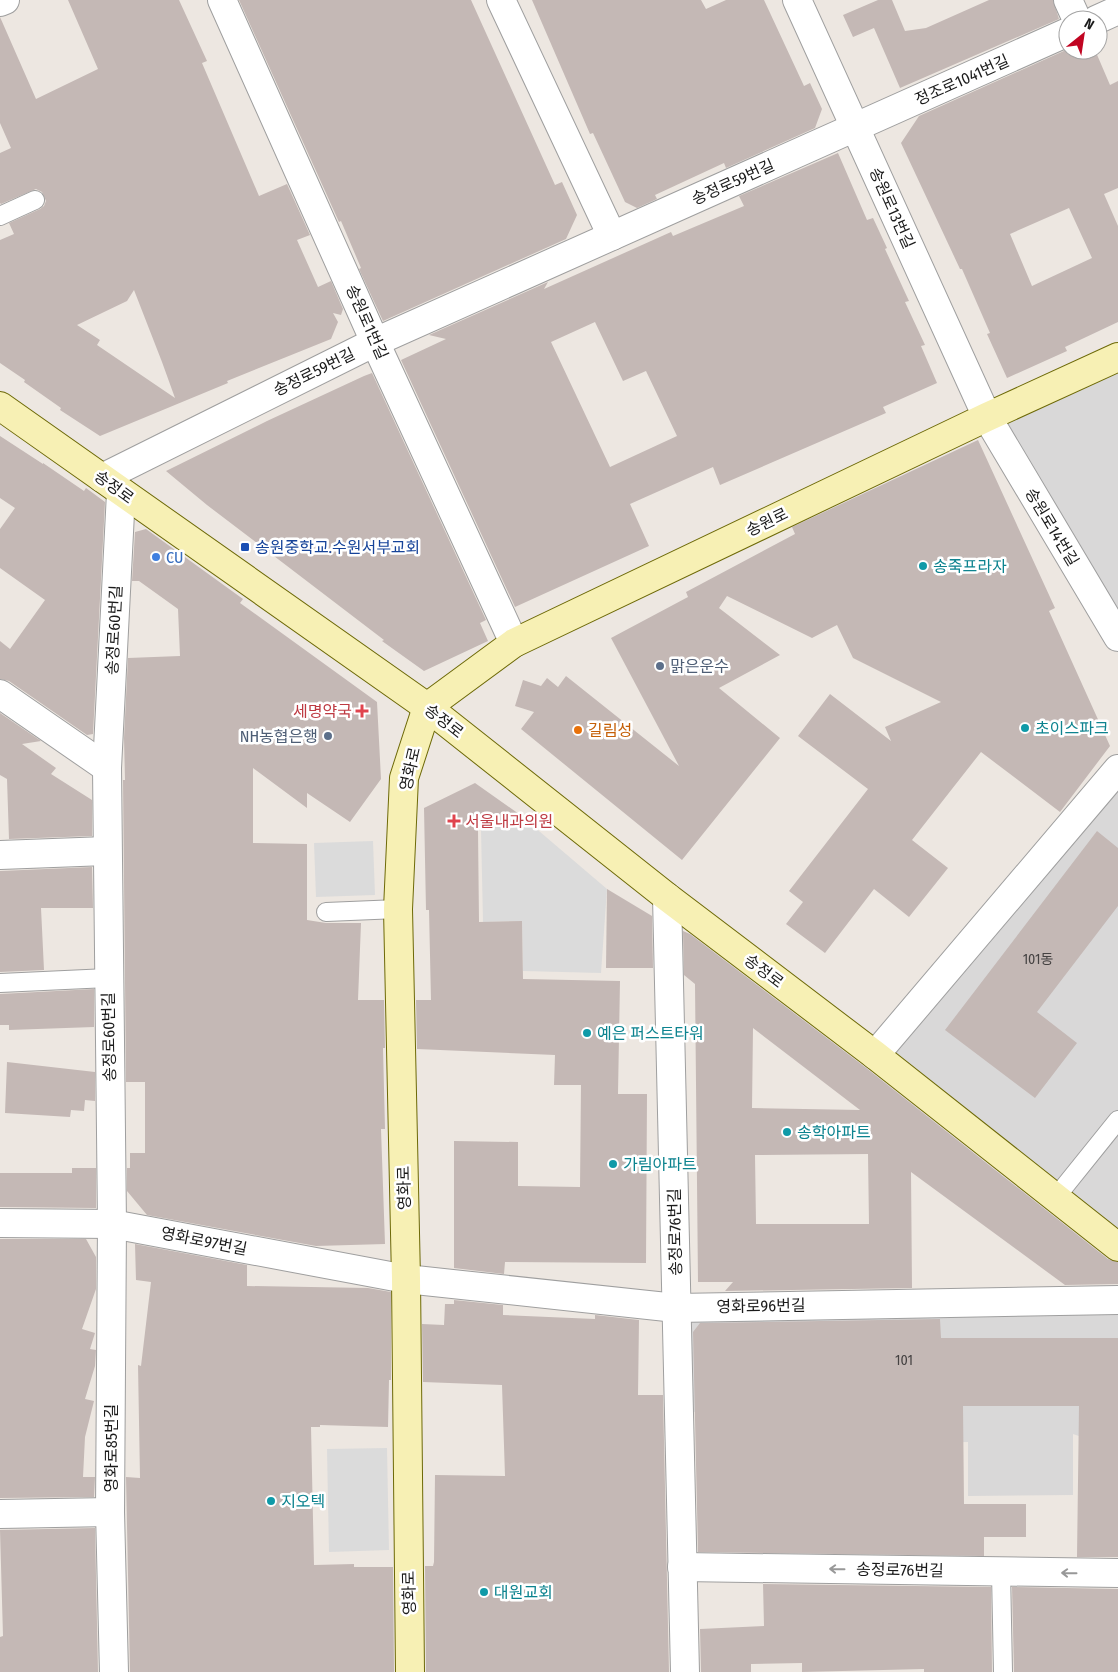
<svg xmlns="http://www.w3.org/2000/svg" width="1118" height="1672" font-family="'Fira Sans Condensed','Noto Sans KR',sans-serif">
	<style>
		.residential { fill: #d9d8d8 }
		.parking { fill: #dbdbdb }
		.building { fill: #c4b8b5; fill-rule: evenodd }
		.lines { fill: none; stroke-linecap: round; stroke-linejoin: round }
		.lane-casing { stroke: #9f9f9f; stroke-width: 20 }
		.street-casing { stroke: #9f9f9f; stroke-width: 30 }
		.secondary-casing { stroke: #6d6907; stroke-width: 30 }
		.lane { stroke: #fff; stroke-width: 18 }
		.street { stroke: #fff; stroke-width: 28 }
		.secondary { stroke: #f7f0b4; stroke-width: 28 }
		.oneway { stroke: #989898 }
		.transit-dot { fill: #1a4fb4; stroke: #fff; stroke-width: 2 }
		.shop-dot { fill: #3f7fe0; stroke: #fff; stroke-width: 2 }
		.culture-dot { fill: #0f9aa8; stroke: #fff; stroke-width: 2 }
		.service-dot { fill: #5c6f8a; stroke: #fff; stroke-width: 2 }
		.health-dot { fill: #e0444e; stroke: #fff; stroke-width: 2 }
		.food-dot { fill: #e8710a; stroke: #fff; stroke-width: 2 }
		.labels { text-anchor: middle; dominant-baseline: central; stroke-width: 5; stroke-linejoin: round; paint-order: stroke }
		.number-label { font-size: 14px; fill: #454242 }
		.street-label { font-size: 16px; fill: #1b1b1b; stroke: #fff }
		.transit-label { font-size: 16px; fill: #164399; stroke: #fff; text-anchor: start }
		.shop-label { font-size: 16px; fill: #366cbe; stroke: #fff; text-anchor: start }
		.culture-label { font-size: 16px; fill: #0d838f; stroke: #fff; text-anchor: start }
		.service-label { font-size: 16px; fill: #4e5e75; stroke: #fff; text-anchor: start }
		.health-label { font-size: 16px; fill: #be3a42; stroke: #fff; text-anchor: end }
		.food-label { font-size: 16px; fill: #c56008; stroke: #fff; text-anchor: start }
	</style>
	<rect width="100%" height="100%" fill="#ede7e1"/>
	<g class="residential">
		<polygon points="1118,357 1118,637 987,417"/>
		<polygon points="1118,769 1118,1250 875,1055"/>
		<polygon points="1118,1307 1118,1435 1079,1436 1073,1434 1073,1495 968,1496 968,1442 915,1443 915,1410 681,1412 679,1311"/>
	</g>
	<g class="parking">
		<polygon points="519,814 607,889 601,973 523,971 522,921 483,922 481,829"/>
		<polygon points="373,841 375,895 316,897 314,843"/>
		<polygon points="387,1448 389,1550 329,1552 327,1449"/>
	</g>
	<g class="building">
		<path d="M 68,0 L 179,0 L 207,61 L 202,63 L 259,196 L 287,184 L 310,235 L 297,240 L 318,287 L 331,281 L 343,309 L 341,315 L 333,313 L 338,322 L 331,339 L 227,381 L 228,383 L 100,436 L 60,410 L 61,408 L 24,382 L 25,380 L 0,363 L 0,240 L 14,234 L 9,223 L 40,209 L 44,206 L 46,201 L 42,192 L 36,189 L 1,204 L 0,203 L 0,153 L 11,148 L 0,123 L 0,17 L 36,99 L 98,69 ZM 134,290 L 162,362 L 175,398 L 97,345 L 100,340 L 77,325 L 127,301 Z"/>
		<polygon points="239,0 471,0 555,185 562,182 577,215 566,239 383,321 359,269 361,268 341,221 339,222"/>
		<polygon points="532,0 701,0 706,9 726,0 764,0 804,86 810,83 822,109 815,128 726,168 724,163 655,195 657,199 637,208 625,202 593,133 590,134"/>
		<polygon points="878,0 892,0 905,31 926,28 989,0 1053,0 1059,19 900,88 874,28 853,37 843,15"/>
		<path d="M 1066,50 L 1095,50 L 1110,85 L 1118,81 L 1118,188 L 1104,194 L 1118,226 L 1118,322 L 1065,347 L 1067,351 L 1007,378 L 987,334 L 990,333 L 962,269 L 960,269 L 901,143 L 919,116 ZM 1069,208 L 1092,258 L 1032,286 L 1010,234 Z"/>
		<path d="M 838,153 L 867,220 L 873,218 L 887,248 L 885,249 L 909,301 L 905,302 L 925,345 L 921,346 L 937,383 L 883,407 L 886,413 L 720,485 L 713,467 L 630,504 L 649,546 L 515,607 L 401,360 L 446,339 L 429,335 L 548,282 L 544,289 L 671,232 L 673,236 L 744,206 L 739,196 ZM 595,322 L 623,381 L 646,371 L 677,436 L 610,467 L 551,342 Z"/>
		<polygon points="372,373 486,620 480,623 488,641 424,671 382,641 384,640 207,505 166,471 267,421 364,376"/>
		<polygon points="0,436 43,464 43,463 84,491 86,488 105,502 93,734 87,735 9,681 0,679 0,641 10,649 45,600 0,568 0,529 15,508 0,498"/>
		<polygon points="978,440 1055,608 1049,611 1110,746 1060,812 981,752 912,840 948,868 909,917 874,889 825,953 786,924 803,902 789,891 868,789 798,736 830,694 891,741 885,727 941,702 853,658 837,625 812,638 727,596 719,608 780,655 719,688 780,738 682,860 521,729 534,712 515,706 523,680 541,686 547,678 558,687 566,676 679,766 611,638 688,597 686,592 795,534 792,527"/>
		<polygon points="146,529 243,599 240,603 377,702 381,779 350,822 307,793 307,808 253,768 253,843 307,844 307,920 326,923 361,923 358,1000 384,1000 385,1048 383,1048 385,1129 381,1129 385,1244 316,1246 147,1215 127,1191 127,1168 130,1168 130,1153 145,1153 145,1082 126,1082 123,780 125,780 124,738 128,658 180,656 178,609 139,581 132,581 135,532"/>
		<polygon points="0,713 41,741 22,744 56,768 51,774 92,800 92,836 9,839 7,779 0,775"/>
		<polygon points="475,783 519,814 478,830 479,922 522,921 523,979 620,981 618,1094 647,1094 646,1263 505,1262 504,1274 454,1268 454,1141 518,1142 518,1186 580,1187 581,1085 554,1085 555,1055 417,1049 416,1000 431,1000 429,910 426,910 424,808"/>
		<polygon points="1097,831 1118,848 1118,906 1037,1012 1077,1043 1035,1098 945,1030"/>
		<polygon points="92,867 93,908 41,908 44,970 0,972 0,871"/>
		<polygon points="607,889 652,916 653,968 606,968"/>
		<path d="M 683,931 L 690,934 L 865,1067 L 1108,1259 L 1118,1262 L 1118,1284 L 1065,1285 L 911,1172 L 912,1288 L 725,1291 L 733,1282 L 698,1282 L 695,984 L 684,975 ZM 753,1028 L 860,1110 L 752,1108 ZM 868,1154 L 869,1224 L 756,1224 L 755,1155 Z"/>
		<polygon points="94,989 94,1027 9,1030 9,1025 0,1025 0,994"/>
		<polygon points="7,1062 95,1072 95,1101 85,1100 84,1111 71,1110 70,1117 5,1113"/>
		<polygon points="72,1168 96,1168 96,1208 0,1207 0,1173 72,1173"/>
		<polygon points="0,1239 86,1239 96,1257 96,1289 82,1329 95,1333 90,1349 96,1350 95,1366 85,1399 94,1401 85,1437 83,1477 95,1477 94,1497 0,1498"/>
		<polygon points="135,1244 247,1265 247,1286 368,1288 391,1292 391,1380 389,1380 388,1427 320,1425 320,1427 311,1427 314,1565 354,1564 354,1567 393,1567 394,1672 130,1672 126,1477 140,1478 138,1365 141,1366 151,1282 136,1280"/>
		<polygon points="454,1300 503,1305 503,1315 595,1319 595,1315 639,1320 638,1395 663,1395 669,1672 426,1672 425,1566 433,1566 434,1562 435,1475 505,1476 502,1385 423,1382 422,1324 444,1325 445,1304 454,1304"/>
		<polygon points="940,1319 941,1338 1118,1338 1118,1557 1077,1557 1079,1406 963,1406 964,1504 1026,1504 1026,1537 984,1537 984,1556 698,1552 693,1332 700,1323"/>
		<polygon points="95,1528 98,1672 0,1672 0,1637 3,1636 0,1530"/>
		<polygon points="763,1584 991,1587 992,1672 924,1672 924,1669 802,1672 802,1663 751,1664 751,1672 701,1672 700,1629 764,1626"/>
		<polygon points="1012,1587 1118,1589 1118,1672 1014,1672"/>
	</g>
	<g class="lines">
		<defs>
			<g id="lane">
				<polyline points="0,216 35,200"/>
				<polyline points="326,912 398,909"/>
				<polyline points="0,983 108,978"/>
				<polyline points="1056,1197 1118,1120"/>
				<polyline points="1001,1572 1003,1672"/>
			</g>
			<g id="street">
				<polyline points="222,0 375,342 514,643"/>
				<polyline points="501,0 612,236"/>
				<polyline points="797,0 987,417 1118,637"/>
				<polyline points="1068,0 1077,20"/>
				<polyline points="0,2 5,0"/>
				<polyline points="1096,20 1118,10"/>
				<polyline points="102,478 375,342 1068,32"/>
				<polyline points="0,694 107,768"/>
				<polyline points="0,855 106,851"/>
				<polyline points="667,897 685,1672"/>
				<polyline points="875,1055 1118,769"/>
				<polyline points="0,1223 112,1224 406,1279 676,1308 1118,1300"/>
				<polyline points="0,1514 110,1512"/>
				<polyline points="682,1567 1118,1573"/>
				<polyline points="114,1672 110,1512 112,1224 107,768 121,493"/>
			</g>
			<g id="secondary">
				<polyline points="0,406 427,707 667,897 875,1055 1118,1247"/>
				<polyline points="410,1672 406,1279 398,909 404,778 427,707 514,643 987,417 1118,357"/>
			</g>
		</defs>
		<use href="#lane" class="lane-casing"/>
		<use href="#street" class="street-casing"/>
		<use href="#secondary" class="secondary-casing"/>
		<use href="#lane" class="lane"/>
		<use href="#street" class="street"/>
		<use href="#secondary" class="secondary"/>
	</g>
	<defs><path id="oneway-shaft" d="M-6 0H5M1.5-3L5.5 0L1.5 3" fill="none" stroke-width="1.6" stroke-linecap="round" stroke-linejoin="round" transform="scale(1.25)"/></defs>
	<g class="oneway">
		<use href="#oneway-shaft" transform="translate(837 1569) rotate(-179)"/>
		<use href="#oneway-shaft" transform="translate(1069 1573) rotate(-179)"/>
	</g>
	<rect class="transit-dot" x="240" y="542" width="10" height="10" rx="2.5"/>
	<circle class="shop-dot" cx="156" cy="557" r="5"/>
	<g class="culture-dot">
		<circle cx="923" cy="566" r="5"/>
		<circle cx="1025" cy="728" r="5"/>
		<circle cx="587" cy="1033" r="5"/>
		<circle cx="787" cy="1132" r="5"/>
		<circle cx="613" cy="1164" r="5"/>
		<circle cx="271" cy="1501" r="5"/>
		<circle cx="484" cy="1592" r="5"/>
	</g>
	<g class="service-dot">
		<circle cx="660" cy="666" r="5"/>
		<circle cx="328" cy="736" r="5"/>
	</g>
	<g class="health-dot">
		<path d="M359.5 703.5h5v5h5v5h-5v5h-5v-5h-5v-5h5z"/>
		<path d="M451.5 813.5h5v5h5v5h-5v5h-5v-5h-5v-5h5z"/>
	</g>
	<circle class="food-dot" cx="578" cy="730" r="5"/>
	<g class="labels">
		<g class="number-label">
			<text x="1038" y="959">101동</text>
			<text x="904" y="1360">101</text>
		</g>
		<g class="street-label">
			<text transform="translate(962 80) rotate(-24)">정조로1041번길</text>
			<text transform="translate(733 182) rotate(-24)">송정로59번길</text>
			<text transform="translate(892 208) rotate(66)">송원로13번길</text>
			<text transform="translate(367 322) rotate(66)">송원로1번길</text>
			<text transform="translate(314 372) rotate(-26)">송정로59번길</text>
			<text transform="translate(114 487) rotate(36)">송정로</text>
			<text transform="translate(767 522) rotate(-26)">송원로</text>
			<text transform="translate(1052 527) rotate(59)">송원로14번길</text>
			<text transform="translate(114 630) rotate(-87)">송정로60번길</text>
			<text transform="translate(444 721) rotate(38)">송정로</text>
			<text transform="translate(410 769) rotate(-77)">영화로</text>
			<text transform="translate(764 971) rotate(37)">송정로</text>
			<text transform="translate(109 1037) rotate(-91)">송정로60번길</text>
			<text transform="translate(404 1188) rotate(-91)">영화로</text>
			<text transform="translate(675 1232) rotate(-91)">송정로76번길</text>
			<text transform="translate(204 1241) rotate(11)">영화로97번길</text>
			<text transform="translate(761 1306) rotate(-1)">영화로96번길</text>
			<text transform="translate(111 1448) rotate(-90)">영화로85번길</text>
			<text transform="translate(900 1570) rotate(1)">송정로76번길</text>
			<text transform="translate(409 1593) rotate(-91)">영화로</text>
		</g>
		<g class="transit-label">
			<text x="255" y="547">송원중학교.수원서부교회</text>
		</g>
		<g class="shop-label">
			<text x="166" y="557">CU</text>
		</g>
		<g class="culture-label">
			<text x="933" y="566">송죽프라자</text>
			<text x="1035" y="728">초이스파크</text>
			<text x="597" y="1033">예은 퍼스트타워</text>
			<text x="797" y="1132">송학아파트</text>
			<text x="623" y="1164">가림아파트</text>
			<text x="281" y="1501">지오텍</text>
			<text x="494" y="1592">대원교회</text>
		</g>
		<g class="service-label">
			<text x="670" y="666">맑은운수</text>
			<text x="318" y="736" text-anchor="end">NH농협은행</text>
		</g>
		<g class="health-label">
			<text x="352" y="711">세명약국</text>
			<text x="465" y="821" text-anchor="start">서울내과의원</text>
		</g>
		<g class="food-label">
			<text x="588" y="730">길림성</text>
		</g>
	</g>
	<g transform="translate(1083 35) rotate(30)"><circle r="24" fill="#ffffff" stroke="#a4a4a4"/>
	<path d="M0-4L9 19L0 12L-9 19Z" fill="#c10522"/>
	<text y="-8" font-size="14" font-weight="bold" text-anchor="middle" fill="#1b1b1b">N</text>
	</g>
</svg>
